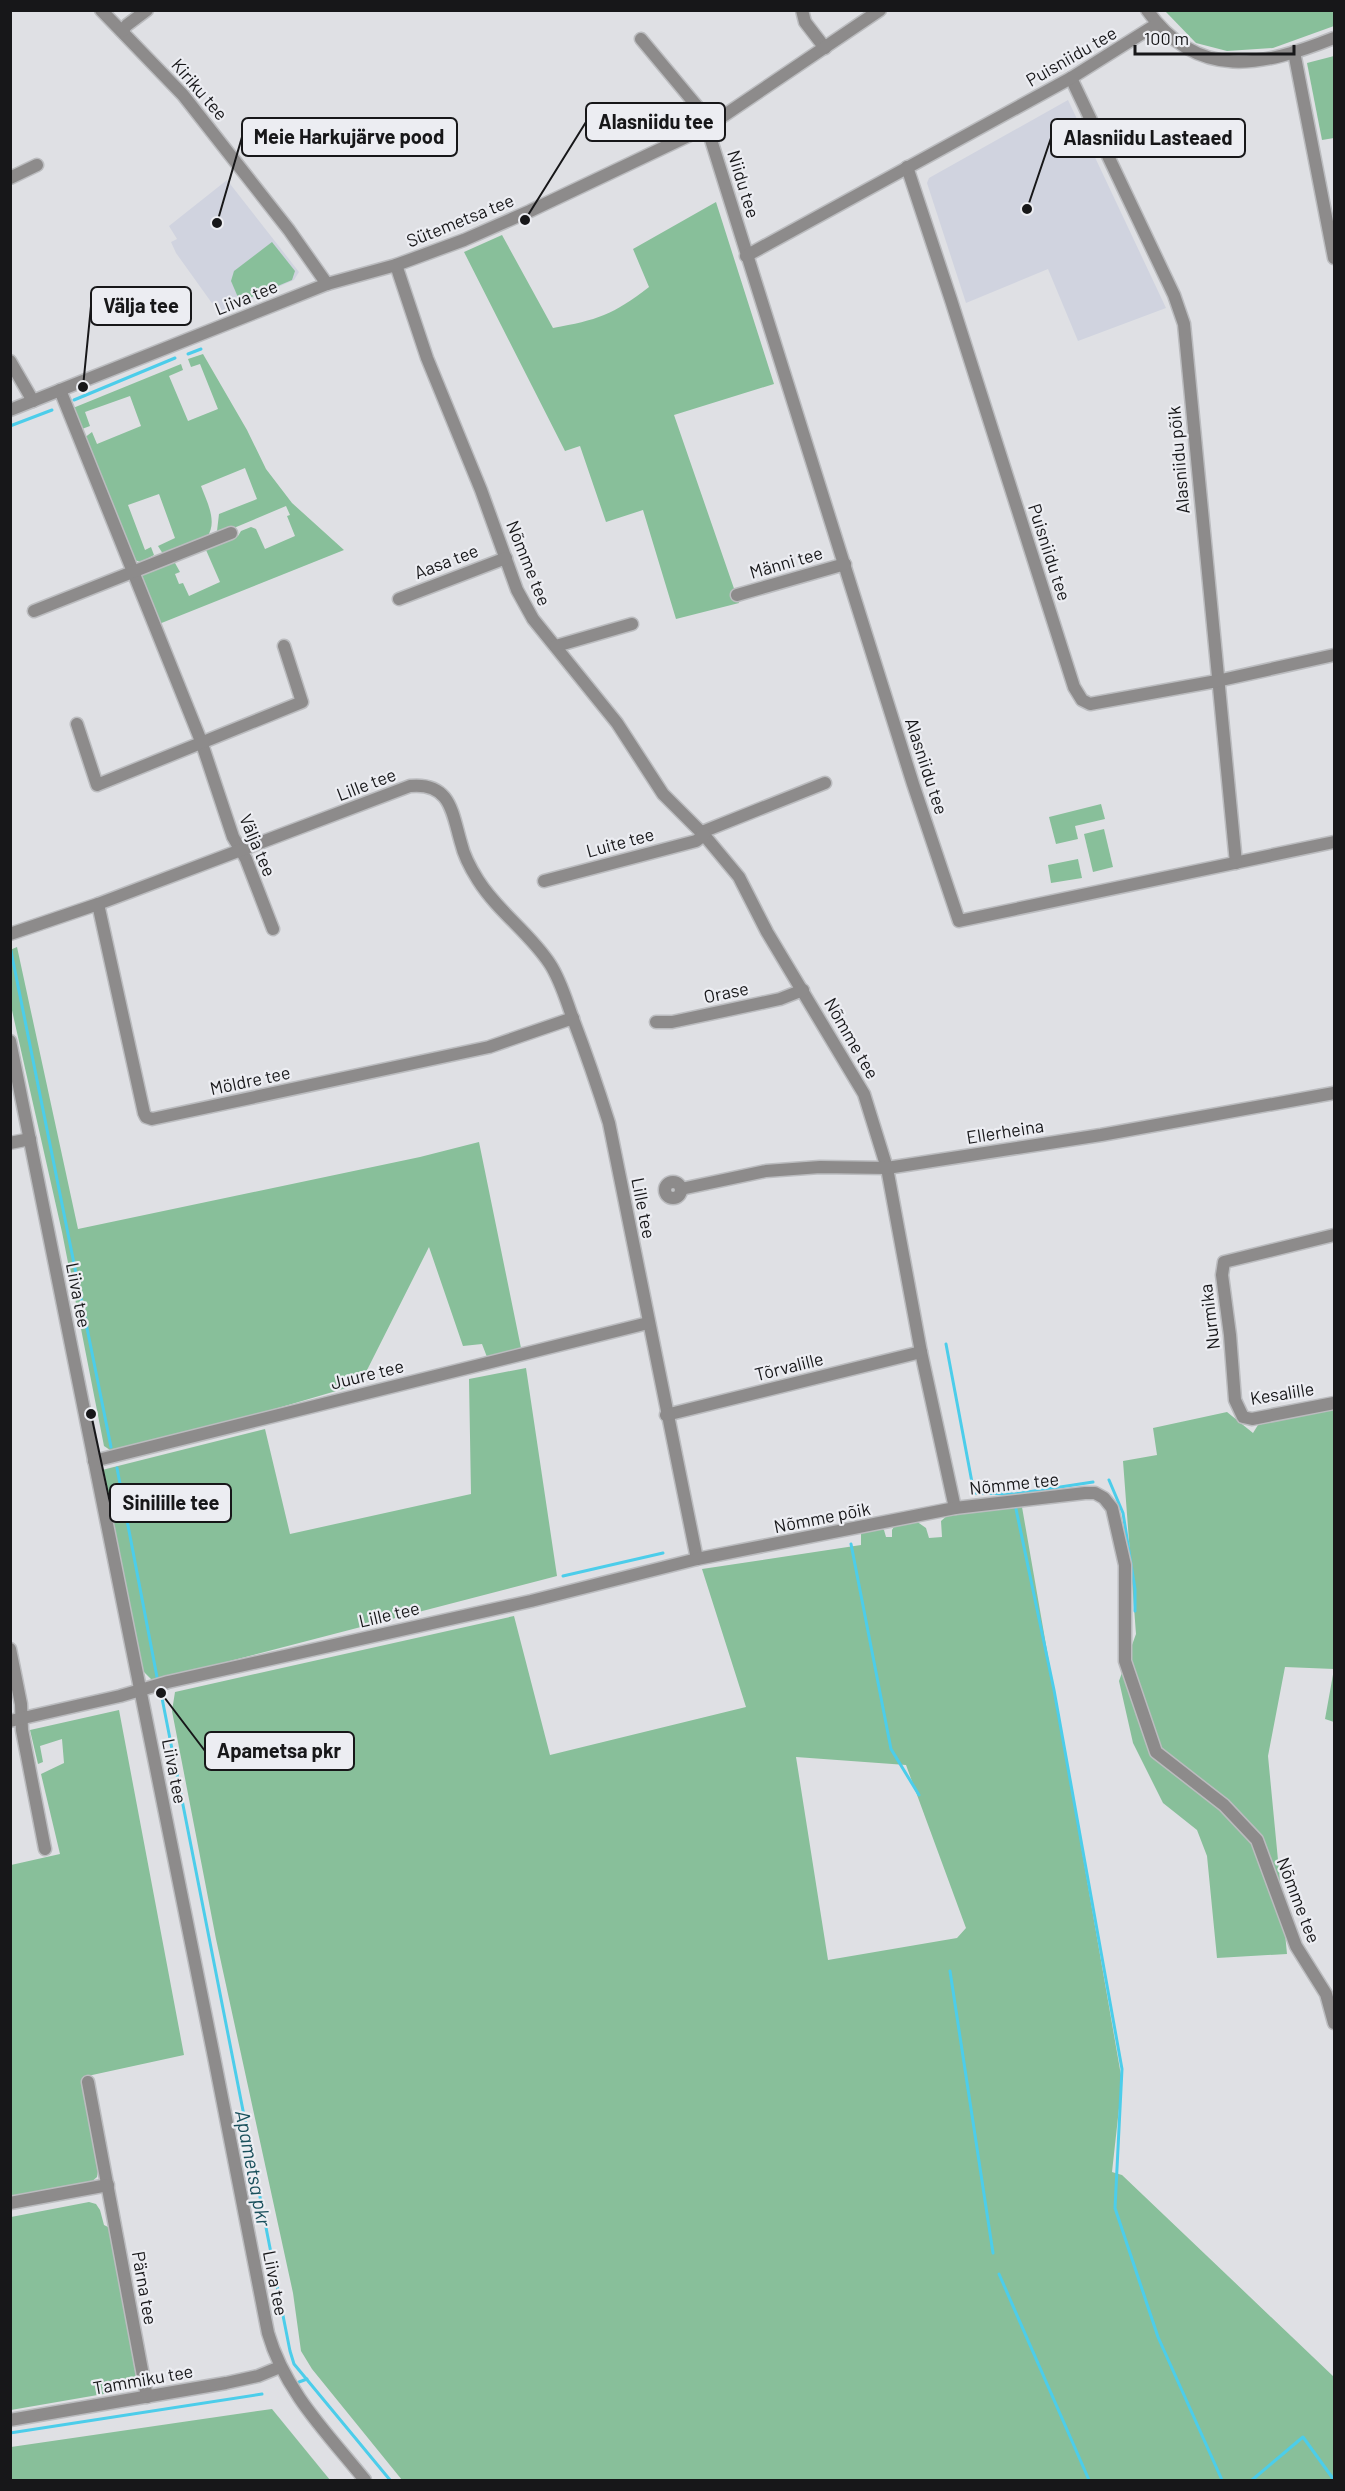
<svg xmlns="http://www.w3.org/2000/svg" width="1345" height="2491" font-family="Barlow,sans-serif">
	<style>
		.built { fill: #d0d3df }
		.green { fill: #88bf9a; fill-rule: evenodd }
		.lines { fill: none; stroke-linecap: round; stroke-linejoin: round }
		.stream { stroke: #4ccdea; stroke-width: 3 }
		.minor-casing { stroke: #bbbcbf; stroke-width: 15 }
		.minor { stroke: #8d8b8b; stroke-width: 12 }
		.labels { text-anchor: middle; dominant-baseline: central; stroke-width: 4.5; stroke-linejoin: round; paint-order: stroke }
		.street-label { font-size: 18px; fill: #171719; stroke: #ecedf2 }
		.water-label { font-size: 20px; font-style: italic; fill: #194f5b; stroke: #ecedf2 }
		.leader { fill: none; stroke: #171719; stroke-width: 2 }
		.callout-dot { fill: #171719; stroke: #ecedf2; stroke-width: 2 }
		.callout { fill: #ecedf2; stroke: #171719; stroke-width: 2 }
		.callout-label { font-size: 20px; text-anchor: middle; font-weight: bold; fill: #171719 }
	</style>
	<rect width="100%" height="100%" fill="#dfe0e4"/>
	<g class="built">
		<polygon points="1068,100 1166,308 1078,341 1048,269 966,303 927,183 929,178"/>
		<polygon points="227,180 299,272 294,280 219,313 176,253 171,242 177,239 169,226"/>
	</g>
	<g class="green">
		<polygon points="1165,11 1334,11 1334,26 1273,48 1227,51 1196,43"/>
		<polygon points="1334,56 1334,138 1322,140 1307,63"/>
		<path d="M 716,202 L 774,384 L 674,415 L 739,603 L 676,619 L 643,510 L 606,522 L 580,446 L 565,451 L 464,252 L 502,235 L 553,328 C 597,320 613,315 649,287 L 633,249 Z"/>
		<polygon points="272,242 295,271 292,280 240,302 231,281 234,271"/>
		<path d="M 203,354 L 247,430 L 266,469 L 292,503 L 344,550 L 159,624 L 139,577 L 141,571 L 171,560 L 175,563 L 180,572 L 175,574 L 179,584 L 183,583 L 189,596 L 220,582 L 206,550 L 206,546 L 238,536 L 241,531 L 251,527 L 256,529 L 265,549 L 295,536 L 287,516 L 290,515 L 286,506 L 229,530 L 217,531 L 219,514 L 257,499 L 245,468 L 201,486 C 207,502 218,522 207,537 L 163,554 L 158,546 L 175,538 L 159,494 L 128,505 L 145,550 L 151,547 L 154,555 L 141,562 L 134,560 L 84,438 L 92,432 L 97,444 L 141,426 L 130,396 L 85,412 L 90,426 L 82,429 L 73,408 L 181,364 L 183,370 L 169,376 L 188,421 L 218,409 L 200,364 L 191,367 L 188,359 Z"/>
		<polygon points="1101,804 1105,819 1075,826 1078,839 1056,844 1049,817"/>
		<polygon points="1104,829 1113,867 1093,872 1084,834"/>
		<polygon points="1078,859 1082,878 1051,883 1048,865"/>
		<polygon points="17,947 78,1229 420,1157 479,1142 521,1348 487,1357 482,1344 463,1346 429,1247 360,1384 261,1413 110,1450 104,1446 62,1232 11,1006 10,950"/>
		<polygon points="526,1368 557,1576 153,1681 143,1671 102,1470 265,1429 290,1534 471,1494 469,1379"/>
		<polygon points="1334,1408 1334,1722 1325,1719 1334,1669 1285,1667 1268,1756 1287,1954 1217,1958 1207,1856 1197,1830 1163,1803 1133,1743 1119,1681 1136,1634 1123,1461 1157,1455 1153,1428 1227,1412 1253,1433 1258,1425"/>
		<path d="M 1022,1507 L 1122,2081 L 1112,2172 L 1122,2175 L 1334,2377 L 1334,2480 L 402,2480 L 312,2369 L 301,2351 L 293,2293 L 216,1939 L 172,1711 L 175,1692 L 514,1616 L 550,1755 L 746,1707 L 702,1569 L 861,1545 L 861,1533 L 879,1528 L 884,1530 L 886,1537 L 892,1537 L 892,1530 L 895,1525 L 916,1521 L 926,1528 L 929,1538 L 942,1537 L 941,1521 L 949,1514 ZM 796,1757 L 906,1765 L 966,1928 L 957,1938 L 828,1960 Z"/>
		<polygon points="119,1710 184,2055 83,2077 99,2165 97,2177 89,2184 11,2198 11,1865 60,1854 41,1774 64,1763 62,1739 40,1746 43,1762 38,1764 30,1730"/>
		<polygon points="89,2202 96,2204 100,2210 104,2225 110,2228 138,2388 11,2410 11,2217"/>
		<polygon points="272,2409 330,2480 11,2480 11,2447"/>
	</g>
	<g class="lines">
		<g class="stream">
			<polyline points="188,354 201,349"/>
			<polyline points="74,400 175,358"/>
			<polyline points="10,426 52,410"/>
			<polyline points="11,951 111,1447"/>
			<polyline points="946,1344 974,1493 1014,1494 1093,1482"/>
			<polyline points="117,1468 157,1677"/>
			<polyline points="1109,1480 1123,1513 1135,1589 1135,1611"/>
			<polyline points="1016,1509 1054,1690 1122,2069 1115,2208 1158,2337 1222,2480"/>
			<polyline points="851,1544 891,1749 919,1795"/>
			<polyline points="563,1576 663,1553"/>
			<polyline points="161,1693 271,2253"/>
			<polyline points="950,1971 993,2253"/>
			<polyline points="999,2274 1089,2480"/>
			<polyline points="277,2285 290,2351 294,2364 390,2480"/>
			<polyline points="299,2382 307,2379"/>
			<polyline points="10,2433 262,2394"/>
			<polyline points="1252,2480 1303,2437 1334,2480"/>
		</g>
		<defs>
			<g id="minor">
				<polyline points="101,10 183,95 289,230 327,284"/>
				<polyline points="802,10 805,22 825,48"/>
				<path d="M 1147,10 C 1198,82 1263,66 1334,38"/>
				<polyline points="122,31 127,25 147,10"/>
				<polyline points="641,39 706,117 707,127 913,784 959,921 1334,842"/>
				<polyline points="1294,52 1334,258"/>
				<polyline points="1071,78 1174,295 1184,324 1236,863"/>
				<polyline points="907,167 951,300 1074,687 1082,700 1090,704 1217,681 1334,655"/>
				<polyline points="10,178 37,165"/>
				<polyline points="746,256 1071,78 1157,24"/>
				<polyline points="396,265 427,358 481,490 517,590 533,619 617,723 663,794 704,835 739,877 767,932 864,1094 887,1168 921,1352 955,1508 1085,1493 1095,1493 1104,1498 1112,1508 1125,1565 1125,1661 1156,1752 1224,1805 1257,1840 1296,1946 1326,1994 1334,2023"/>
				<polyline points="10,361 33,401"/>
				<polyline points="60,390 201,741 233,837 246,859 273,929"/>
				<polyline points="10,410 327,284 396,265 464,240 530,211 707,127 880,10"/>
				<polyline points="737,595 845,564"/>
				<polyline points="399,599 506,558"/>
				<polyline points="34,611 231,533"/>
				<polyline points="556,646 632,624"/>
				<polyline points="77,724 97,785 302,702 284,646"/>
				<polyline points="702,832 825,783"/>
				<polyline points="544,881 696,841 704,835"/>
				<polyline points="98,904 144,1113 146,1117 152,1119 489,1047 573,1018"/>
				<path d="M 10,934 L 98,904 L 410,786 C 451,782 452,813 461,843 C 464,856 471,869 478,880 C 498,912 530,933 550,964 C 561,981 566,1000 573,1019 C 586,1053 598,1088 609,1123 L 697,1559"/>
				<polyline points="656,1022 672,1022 780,999 803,990"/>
				<path d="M 10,1041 L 214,2057 L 268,2333 C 285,2392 328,2434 365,2480"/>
				<polyline points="10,1143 30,1139"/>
				<circle cx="673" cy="1190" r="8"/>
				<polyline points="681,1189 766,1171 820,1167 887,1168 1101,1135 1334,1093"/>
				<polyline points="1334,1235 1224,1262 1222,1275 1230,1335 1235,1400 1243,1417 1252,1419 1334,1403"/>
				<polyline points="666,1415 921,1352"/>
				<polyline points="94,1461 648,1323"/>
				<polyline points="10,1649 21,1704 22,1730 45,1849"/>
				<polyline points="10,1721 120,1696 168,1682 531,1601 697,1559 955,1508"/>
				<polyline points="88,2082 147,2397"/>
				<polyline points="10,2203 108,2185"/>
				<polyline points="10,2420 226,2383 258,2376 280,2367"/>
			</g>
		</defs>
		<use href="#minor" class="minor-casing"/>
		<use href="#minor" class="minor"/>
	</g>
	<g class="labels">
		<g class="street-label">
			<text transform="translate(1071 56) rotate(-30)">Puisniidu tee</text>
			<text transform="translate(200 89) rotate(49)">Kiriku tee</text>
			<text transform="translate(744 184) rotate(73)">Niidu tee</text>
			<text transform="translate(460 220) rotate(-22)">Sütemetsa tee</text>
			<text transform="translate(246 297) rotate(-22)">Liiva tee</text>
			<text transform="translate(1178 460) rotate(-95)">Alasniidu põik</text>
			<text transform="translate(1050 552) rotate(72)">Puisniidu tee</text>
			<text transform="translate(446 561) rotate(-21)">Aasa tee</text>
			<text transform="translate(786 562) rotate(-16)">Männi tee</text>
			<text transform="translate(529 563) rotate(68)">Nõmme tee</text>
			<text transform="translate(927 766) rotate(72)">Alasniidu tee</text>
			<text transform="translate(366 784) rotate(-21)">Lille tee</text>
			<text transform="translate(620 842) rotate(-15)">Luite tee</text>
			<text transform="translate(258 845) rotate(67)">Välja tee</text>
			<text transform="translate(726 992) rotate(-12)">Orase</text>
			<text transform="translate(852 1038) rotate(60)">Nõmme tee</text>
			<text transform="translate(250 1080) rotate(-12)">Möldre tee</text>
			<text transform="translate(1005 1131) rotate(-9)">Ellerheina</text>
			<text transform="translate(644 1208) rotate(79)">Lille tee</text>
			<text transform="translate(79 1295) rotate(79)">Liiva tee</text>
			<text transform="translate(1209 1317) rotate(-97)">Nurmika</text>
			<text transform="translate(789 1366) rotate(-14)">Tõrvalille</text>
			<text transform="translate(367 1374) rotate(-14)">Juure tee</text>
			<text transform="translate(1282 1393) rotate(-9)">Kesalille</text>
			<text transform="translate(1014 1483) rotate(-6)">Nõmme tee</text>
			<text transform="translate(822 1517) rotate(-11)">Nõmme põik</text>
			<text transform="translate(389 1614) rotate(-13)">Lille tee</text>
			<text transform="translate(175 1771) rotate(79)">Liiva tee</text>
			<text transform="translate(1299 1900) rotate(69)">Nõmme tee</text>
			<text transform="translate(276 2283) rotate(79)">Liiva tee</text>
			<text transform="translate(145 2288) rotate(80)">Pärna tee</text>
			<text transform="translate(143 2379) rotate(-10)">Tammiku tee</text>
		</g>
		<g class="water-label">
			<text transform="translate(254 2168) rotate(79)">Apametsa pkr</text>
		</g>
	</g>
	<path class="leader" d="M525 220L586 122M217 223L242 137M1027 209L1051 138M83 387L91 306M91 1414L110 1503M161 1693L205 1751"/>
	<g class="callout-dot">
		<circle cx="525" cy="220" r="6"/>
		<circle cx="217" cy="223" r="6"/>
		<circle cx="1027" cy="209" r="6"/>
		<circle cx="83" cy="387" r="6"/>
		<circle cx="91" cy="1414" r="6"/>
		<circle cx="161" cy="1693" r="6"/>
	</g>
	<g class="callout">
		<rect x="586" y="103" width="139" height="38" rx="6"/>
		<rect x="242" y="118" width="215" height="38" rx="6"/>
		<rect x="1051" y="119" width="194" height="38" rx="6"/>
		<rect x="91" y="287" width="100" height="38" rx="6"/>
		<rect x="110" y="1484" width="121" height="38" rx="6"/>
		<rect x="205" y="1732" width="149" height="38" rx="6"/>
	</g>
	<g class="callout-label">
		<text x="656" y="129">Alasniidu tee</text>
		<text x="349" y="144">Meie Harkujärve pood</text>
		<text x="1148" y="145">Alasniidu Lasteaed</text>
		<text x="141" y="313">Välja tee</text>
		<text x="171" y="1510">Sinilille tee</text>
		<text x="279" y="1758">Apametsa pkr</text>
	</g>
	<rect width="1345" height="2491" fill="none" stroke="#171719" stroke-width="24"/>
	<path d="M1135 45v9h159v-9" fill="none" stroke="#171719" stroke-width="3"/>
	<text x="1144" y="45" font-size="18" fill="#171719" stroke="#ecedf2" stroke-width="4.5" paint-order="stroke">100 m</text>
</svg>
